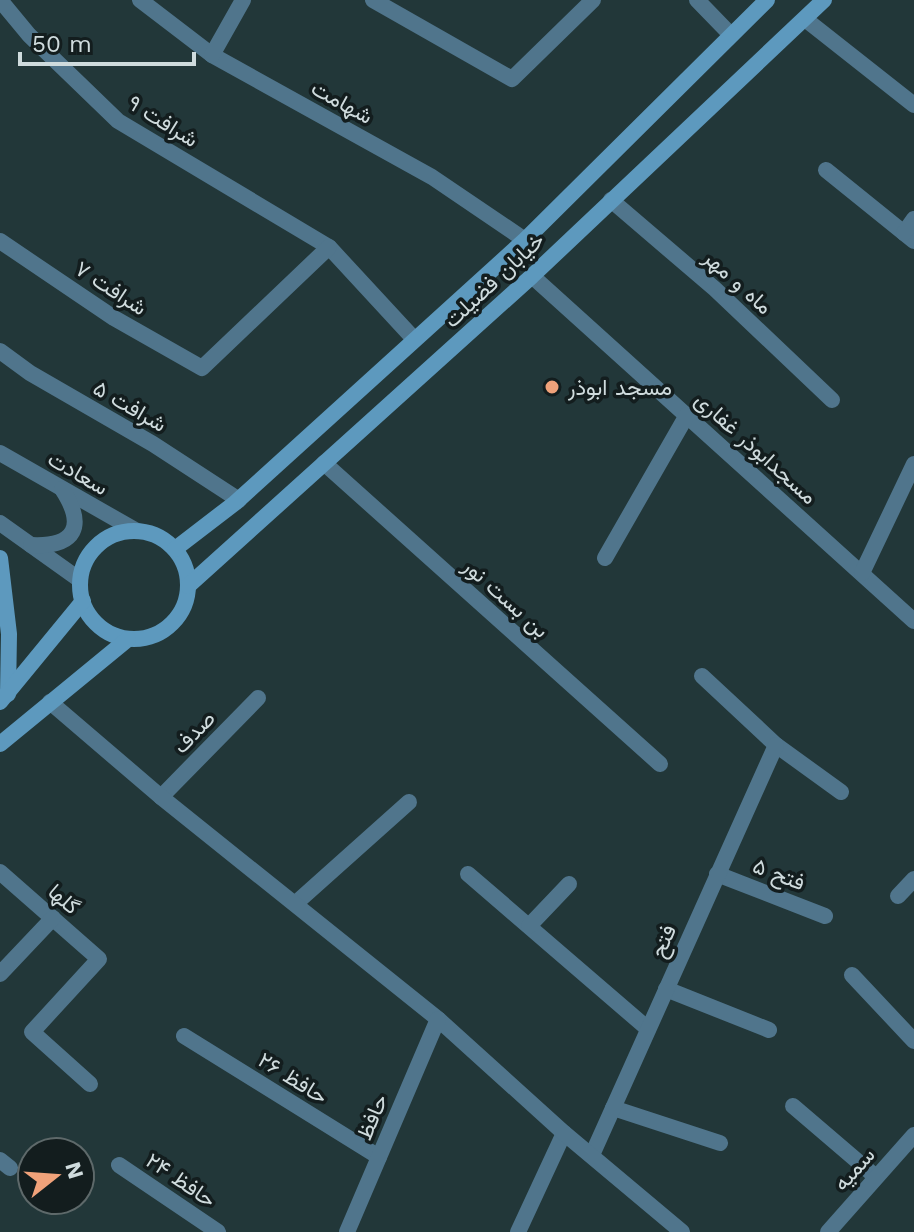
<svg xmlns="http://www.w3.org/2000/svg" width="914" height="1232" font-family="'Work Sans',Vazirmatn,sans-serif">
	<style>
		.lines { fill: none; stroke-linecap: round; stroke-linejoin: round }
		.minor { stroke: #50758c; stroke-width: 16 }
		.tertiary { stroke: #50758c; stroke-width: 16 }
		.secondary { stroke: #5d99be; stroke-width: 16 }
		.poi-dot { fill: #f0a27a; stroke: #131d1e; stroke-width: 3 }
		.labels { text-anchor: middle; dominant-baseline: central; stroke-width: 7; stroke-linejoin: round; paint-order: stroke }
		.street-label { font-size: 22px; fill: #cfdbdd; stroke: #131d1e }
		.poi-label { font-size: 22px; fill: #cfdbdd; stroke: #131d1e; text-anchor: start }
	</style>
	<rect width="100%" height="100%" fill="#223739"/>
	<g class="lines">
		<g class="minor">
			<polyline points="0,0 29,35 118,121 329,247 414,339"/>
			<polyline points="140,0 212,55 432,177 525,240"/>
			<polyline points="373,0 512,79 593,0"/>
			<polyline points="697,0 731,35"/>
			<polyline points="805,19 914,105"/>
			<polyline points="212,55 243,0"/>
			<polyline points="826,170 914,241"/>
			<polyline points="611,200 715,289 832,400"/>
			<polyline points="904,233 914,219"/>
			<polyline points="0,241 114,318 202,368 329,247"/>
			<polyline points="532,276 914,621"/>
			<polyline points="0,351 30,373 153,444 239,500"/>
			<polyline points="324,463 660,764"/>
			<polyline points="605,558 687,415"/>
			<polyline points="862,573 914,464"/>
			<polyline points="702,676 776,745 841,792"/>
			<polyline points="161,797 258,698"/>
			<polyline points="0,872 99,959 32,1032 90,1084"/>
			<polyline points="468,874 648,1029"/>
			<polyline points="717,874 825,916"/>
			<polyline points="898,896 914,879"/>
			<polyline points="296,903 409,802"/>
			<polyline points="529,926 569,884"/>
			<polyline points="0,974 53,918"/>
			<polyline points="852,975 914,1041"/>
			<polyline points="666,989 769,1030"/>
			<polyline points="184,1036 379,1157"/>
			<polyline points="793,1106 876,1177"/>
			<polyline points="613,1108 720,1143"/>
			<polyline points="592,1155 776,745"/>
			<polyline points="0,1160 10,1168"/>
			<polyline points="119,1165 218,1232"/>
			<polyline points="518,1232 564,1133"/>
			<polyline points="828,1232 914,1135"/>
		</g>
		<g class="tertiary">
			<polyline points="0,453 135,530"/>
			<polyline points="0,523 80,580"/>
			<path d="M 31,545 C 76,547 86,526 62,489"/>
			<polyline points="50,702 161,797 438,1019 564,1133 682,1232"/>
			<polyline points="347,1232 438,1019"/>
		</g>
		<g class="secondary">
			<circle cx="134" cy="585" r="54"/>
			<polyline points="175,549 235,503 525,240 767,0"/>
			<polyline points="0,558 9,634 8,694"/>
			<polyline points="188,586 532,276 824,0"/>
			<polyline points="0,702 83,601"/>
			<polyline points="0,744 128,639"/>
		</g>
	</g>
	<circle class="poi-dot" cx="552" cy="387" r="8"/>
	<g class="labels">
		<g class="street-label">
			<text transform="translate(342 102) rotate(29)">شهامت</text>
			<text transform="translate(163 121) rotate(32)">شرافت ۹</text>
			<text transform="translate(494 280) rotate(-43)">خیابان فضیلت</text>
			<text transform="translate(738 282) rotate(42)">ماه و مهر</text>
			<text transform="translate(111 288) rotate(33)">شرافت ۷</text>
			<text transform="translate(130 406) rotate(30)">شرافت ۵</text>
			<text transform="translate(756 448) rotate(42)">مسجدابوذر غفاری</text>
			<text transform="translate(78 473) rotate(30)">سعادت</text>
			<text transform="translate(506 598) rotate(42)">بن بست نور</text>
			<text transform="translate(194 732) rotate(-46)">صدف</text>
			<text transform="translate(779 874) rotate(21)">فتح ۵</text>
			<text transform="translate(64 899) rotate(41)">گلها</text>
			<text transform="translate(663 941) rotate(-66)">فتح</text>
			<text transform="translate(293 1078) rotate(32)">حافظ ۲۶</text>
			<text transform="translate(372 1117) rotate(-67)">حافظ</text>
			<text transform="translate(854 1169) rotate(-48)">سمیه</text>
			<text transform="translate(181 1180) rotate(34)">حافظ ۲۴</text>
		</g>
		<g class="poi-label">
			<text x="568" y="387">مسجد ابوذر</text>
		</g>
	</g>
	<g transform="translate(56 1176) rotate(73)"><circle r="38" fill="#131d1e" stroke="#5e696a" stroke-width="2"/>
	<path d="M0-6L14 30L0 20L-14 30Z" fill="#f0a27a"/>
	<text y="-12" font-size="22" font-weight="bold" text-anchor="middle" fill="#cfdbdd">N</text>
	</g>
	<path d="M20 52v12h174v-12" fill="none" stroke="#cfdbdd" stroke-width="4"/>
	<text x="32" y="52" font-size="24" fill="#cfdbdd" stroke="#131d1e" stroke-width="6" paint-order="stroke">50 m</text>
</svg>
